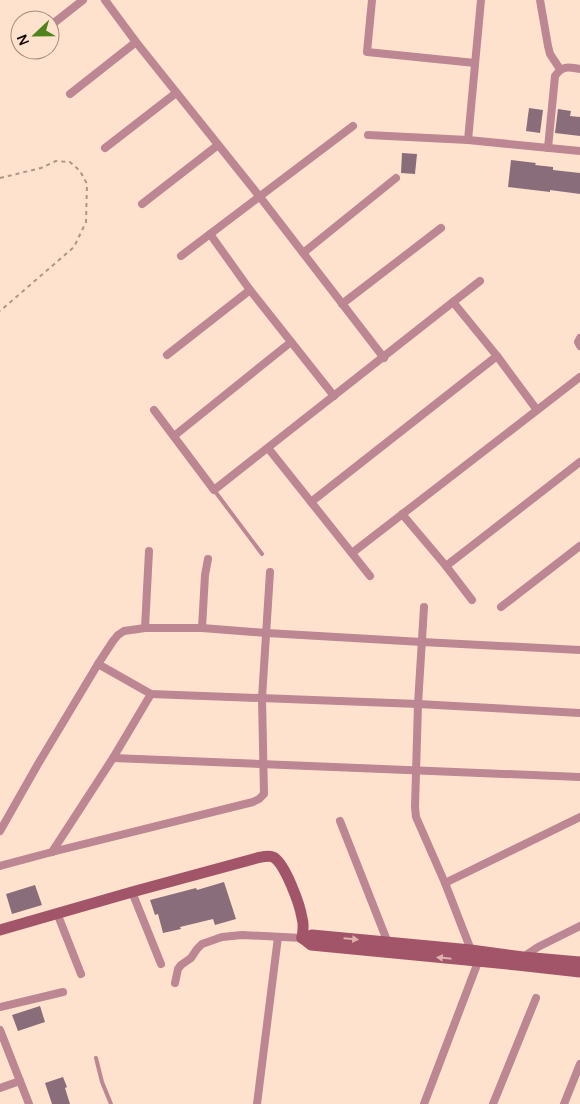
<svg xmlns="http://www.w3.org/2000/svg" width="580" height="1104" font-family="Manrope,sans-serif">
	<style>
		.building { fill: #896d7b }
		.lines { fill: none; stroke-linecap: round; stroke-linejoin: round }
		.path { stroke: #ac9688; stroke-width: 2; stroke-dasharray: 4 4; stroke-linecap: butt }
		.lane { stroke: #bc8692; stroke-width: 4 }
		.street { stroke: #bc8692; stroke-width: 8 }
		.secondary { stroke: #a25569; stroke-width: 11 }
		.oneway { fill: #deb1ab }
	</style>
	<rect width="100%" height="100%" fill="#ffe2ce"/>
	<g class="building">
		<polygon points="529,108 543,110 540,133 526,131"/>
		<polygon points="558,109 571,111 570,116 580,117 580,136 555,133"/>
		<polygon points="402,153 417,154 415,174 401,173"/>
		<polygon points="511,160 536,163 535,165 553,167 553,170 580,173 580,194 550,190 550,192 508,187"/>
		<polygon points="224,882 236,919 215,925 213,919 180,927 181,929 163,933 158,914 155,915 150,900 196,888 197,890"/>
		<polygon points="35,885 42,905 12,914 6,894"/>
		<polygon points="40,1006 45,1022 18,1031 12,1015"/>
		<polygon points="63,1077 67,1087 65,1088 70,1104 52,1104 45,1083"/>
	</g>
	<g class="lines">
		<polyline class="path" points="0,178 41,168 56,161 70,162 80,171 87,184 86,222 74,247 0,311"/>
		<g class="lane">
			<polyline points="214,490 262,554"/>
			<polyline points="96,1058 102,1082 111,1104"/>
		</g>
		<g class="street">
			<polyline points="105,0 136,42 260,197 384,358"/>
			<polyline points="372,0 367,52 475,63"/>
			<polyline points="540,0 548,46 550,54 560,69"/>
			<polyline points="50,26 83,0"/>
			<polyline points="70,94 136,42"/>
			<polyline points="368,135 468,140 580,151"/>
			<polyline points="468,140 481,0"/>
			<polyline points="105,148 176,93"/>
			<path d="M 548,148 L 555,76 C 563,65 568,67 580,69"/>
			<polyline points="142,204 218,145"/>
			<polyline points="210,234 250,290 334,396"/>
			<polyline points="303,253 396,178"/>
			<polyline points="181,256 353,126"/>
			<polyline points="480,281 453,302 497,356 537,410"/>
			<polyline points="342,304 441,228"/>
			<polyline points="580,338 578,342 580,346"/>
			<polyline points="167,355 250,290"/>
			<polyline points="154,410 214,490 453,302"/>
			<polyline points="174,436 291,342"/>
			<polyline points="268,448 370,576"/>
			<polyline points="311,502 497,356"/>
			<polyline points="402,514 446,566 472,600"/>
			<polyline points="352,553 580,377"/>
			<polyline points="446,566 580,462"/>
			<polyline points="424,607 418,704 415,807 416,817 445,883 471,950"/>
			<polyline points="501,607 580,546"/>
			<polyline points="145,628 149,551"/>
			<polyline points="202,628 205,575 208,559"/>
			<polyline points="98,664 151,694 418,704 580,713"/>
			<polyline points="113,758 580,777"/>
			<polyline points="340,821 388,943"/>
			<polyline points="0,831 38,764 98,664 113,641 118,635 124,631 145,628 202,628 267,633 422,642 580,650"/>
			<polyline points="52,852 113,758 151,694"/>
			<polyline points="0,866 52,852 253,802 259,799 264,794 262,698 270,572"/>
			<polyline points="445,883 580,817"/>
			<polyline points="132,892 161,964"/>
			<polyline points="57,913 81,974"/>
			<polyline points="523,957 538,947 580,926"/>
			<polyline points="175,983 178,969 181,965 191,958 197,949 202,944 222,937 242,935 302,938"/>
			<polyline points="0,1007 63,992"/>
			<polyline points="0,1030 29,1104"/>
			<polyline points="0,1088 20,1081"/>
			<polyline points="257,1104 278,937"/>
			<polyline points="424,1104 478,962"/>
			<polyline points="493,1104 536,998"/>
			<polyline points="564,1104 580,1064"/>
		</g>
		<g class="secondary">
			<path d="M 0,930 L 132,892 L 257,858 C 262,857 268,855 273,857 C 285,863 300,905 302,918 C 304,924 303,932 302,938"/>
			<polyline points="302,938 311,945 517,965 580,972"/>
			<polyline points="302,938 312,935 471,950 523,957 580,962"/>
		</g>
	</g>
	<defs><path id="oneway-solid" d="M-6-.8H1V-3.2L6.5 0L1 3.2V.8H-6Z" transform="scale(1.25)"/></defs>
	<g class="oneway">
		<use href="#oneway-solid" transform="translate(351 939) rotate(5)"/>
		<use href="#oneway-solid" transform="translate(444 958) rotate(-174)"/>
	</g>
	<g transform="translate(35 35) rotate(248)"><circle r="24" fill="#ffe2ce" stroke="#a08b7d"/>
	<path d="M0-4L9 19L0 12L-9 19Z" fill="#4f841c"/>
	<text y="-8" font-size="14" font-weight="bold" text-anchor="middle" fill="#120904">N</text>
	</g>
</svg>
